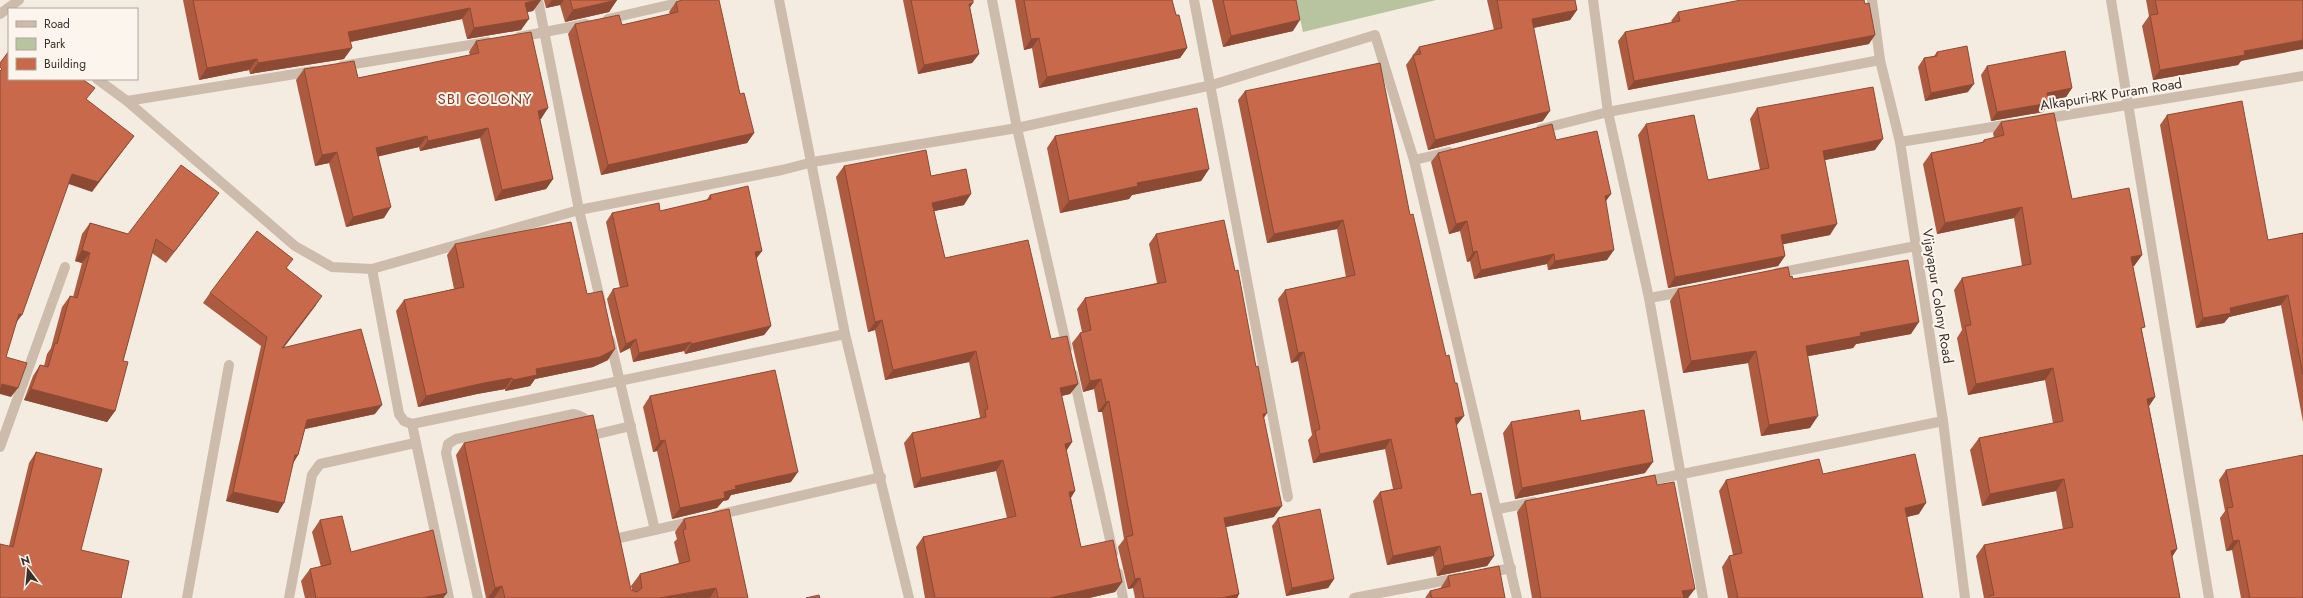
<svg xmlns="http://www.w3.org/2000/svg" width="2303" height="598" font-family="Jost,sans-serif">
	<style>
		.green { fill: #b8c4a0 }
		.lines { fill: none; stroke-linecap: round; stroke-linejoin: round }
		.minor { stroke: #cdbbac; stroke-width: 10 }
		.wall { fill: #ac5a40 }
		.shaded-wall { fill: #8c4a34 }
		.building { fill: #c8694b; stroke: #8c4a34 }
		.labels { text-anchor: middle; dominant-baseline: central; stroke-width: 4; stroke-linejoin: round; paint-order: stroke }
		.street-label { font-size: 14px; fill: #3b302b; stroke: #fbf5ee }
		.neighbourhood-label { font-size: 15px; letter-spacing: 1px; fill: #8c3b22; stroke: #fbf5ee }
	</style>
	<rect width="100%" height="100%" fill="#f4ebe1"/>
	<polygon class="green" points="1296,0 1436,0 1303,32"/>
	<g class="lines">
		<g class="minor">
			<polyline points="538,0 579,210 601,303"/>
			<polyline points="779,0 845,334 909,598"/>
			<polyline points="992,0 1017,128 1067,348"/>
			<polyline points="1194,0 1288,497"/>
			<polyline points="1593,0 1608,112 1649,298 1703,598"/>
			<polyline points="1872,0 1880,60 1900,142 1916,246 1943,421 1965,598"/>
			<polyline points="2111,0 2209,598"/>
			<polyline points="0,14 19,0"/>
			<polyline points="608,19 691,0"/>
			<polyline points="519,37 586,24"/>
			<polyline points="342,66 488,42"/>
			<polyline points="97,79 127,101 295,246 332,267 372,269 579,210 782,170 813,162 1017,128 1212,85 1375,35 1414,160 1517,598"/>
			<polyline points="127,101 314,71"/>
			<polyline points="2042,119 2303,76"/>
			<polyline points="1541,129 1608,112 1880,60"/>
			<polyline points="1900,142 2011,124"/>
			<polyline points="1414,160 1449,152"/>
			<polyline points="372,269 399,414 404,421 412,424 845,334"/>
			<polyline points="1777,273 1916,246"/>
			<polyline points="1649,298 1688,291"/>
			<polyline points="610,340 655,530"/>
			<polyline points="1073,374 1113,553"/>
			<polyline points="412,424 449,598"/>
			<polyline points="593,435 631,426"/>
			<polyline points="0,447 65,267"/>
			<polyline points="1643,482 1943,421"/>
			<polyline points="1498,509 1534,502"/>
			<polyline points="717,515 881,477"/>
			<polyline points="615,539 694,521"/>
			<polyline points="1118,573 1123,598"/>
			<polyline points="1486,573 1511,568"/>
			<polyline points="187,598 229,365"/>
			<polyline points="289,598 312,475 320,464 415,443"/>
			<path d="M 478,598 L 446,453 L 448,444 L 456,439 L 574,414 C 582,416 589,419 591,428"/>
			<polyline points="1354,598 1458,578"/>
		</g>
	</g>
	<g class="wall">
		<polygon points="183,0 541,0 533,11 527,12 521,30 467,39 462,19 350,42 344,59 250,74 249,70 199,80"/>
		<polygon points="544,0 617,0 609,12 565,22 560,5 546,8"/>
		<polygon points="903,0 973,0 970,8 979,54 972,63 918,74"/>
		<polygon points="1015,0 1172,0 1176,15 1187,48 1180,58 1039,88 1032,48 1024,50"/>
		<polygon points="1212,0 1296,0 1293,31 1223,47"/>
		<polygon points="1487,0 1575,0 1577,10 1570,20 1533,28 1543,121 1428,150 1406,65 1419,47 1494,30"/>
		<polygon points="2146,0 2303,0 2241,61 2238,65 2153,80 2142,26 2149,16"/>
		<polygon points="676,2 740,94 754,133 747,143 601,175 568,34 575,24 622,25 670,14 669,12"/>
		<polygon points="1678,12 1869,44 1628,90 1618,41 1625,32 1672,22 1671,21"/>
		<polygon points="476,41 548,108 540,119 553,179 546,189 495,201 480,138 420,151 419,147 378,156 384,218 346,227 329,163 315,166 296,80 304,69 358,78 470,55 469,52"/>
		<polygon points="1937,52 1968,92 1925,101 1918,67 1924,58 1934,56"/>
		<polygon points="1987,66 2072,88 2066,97 2049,100 2049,103 2043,112 1991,121 1981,75"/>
		<polygon points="1245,91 1410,215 1457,425 1456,426 1471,495 1494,556 1487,566 1437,576 1433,556 1387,565 1373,501 1380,492 1393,489 1385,449 1313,463 1308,440 1312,435 1298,361 1291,363 1278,299 1285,290 1346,277 1337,229 1267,243 1238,100"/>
		<polygon points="1757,108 1875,150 1825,160 1830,235 1783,244 1785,256 1778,266 1668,288 1638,135 1646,124 1708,180 1760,170 1750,119"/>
		<polygon points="2167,115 2268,240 2303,233 2303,422 2281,305 2229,317 2224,323 2196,328 2160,125"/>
		<polygon points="2001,122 2072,199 2142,255 2134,266 2133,266 2142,331 2155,397 2149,406 2177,549 2172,557 2180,598 1984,598 1976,556 1984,545 2063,529 2056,491 1982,506 1970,450 1979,438 2053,423 2045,380 1968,395 1957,338 1962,330 1954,290 1962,278 2022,266 2014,218 1937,234 1923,164 1931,153 1982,143 1984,140 1994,138 1993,133"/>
		<polygon points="1055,136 1209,169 1201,181 1132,195 1129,199 1060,213 1047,148"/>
		<polygon points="1556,140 1606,202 1607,260 1548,270 1547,264 1474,279 1470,261 1467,262 1460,231 1449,234 1431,162 1438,153"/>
		<polygon points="844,166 931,176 964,205 934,211 945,258 1051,339 1078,384 1070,394 1061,396 1072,442 1066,450 1075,491 1071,498 1081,547 1122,582 1115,592 1089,598 925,598 916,547 923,537 1007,518 996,471 914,488 904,443 912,433 979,418 980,417 969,362 885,380 875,330 868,332 836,177"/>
		<polygon points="219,193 166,263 152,253 123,361 115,411 107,422 24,400 33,376 40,365 44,366 47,354 51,348 62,307 70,296 73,297 82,263 75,261 82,234 90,223 128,234"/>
		<polygon points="710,195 762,251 756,259 771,326 764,335 685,354 684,351 633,362 630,348 620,353 607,299 613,289 620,288 606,222 612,213 660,211 706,201"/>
		<polygon points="1156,234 1263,419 1274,517 1226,527 1239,594 1237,598 1135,598 1133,588 1128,589 1118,547 1124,539 1102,412 1098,412 1094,389 1083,392 1072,343 1080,333 1082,332 1077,309 1085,298 1157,283 1149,244"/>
		<polygon points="455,244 587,294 608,360 593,367 535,379 530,386 505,391 505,389 477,394 418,407 396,311 404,300 454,289 447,255"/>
		<polygon points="287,268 316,305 283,348 375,414 305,429 298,455 293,463 278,513 226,501 261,346 203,303 210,293"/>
		<polygon points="1790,277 1793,279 1911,334 1856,344 1853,348 1808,356 1810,428 1761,436 1748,363 1683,373 1670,301 1678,289"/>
		<polygon points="650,396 791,482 731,495 728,500 723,501 717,508 672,519 657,451 653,452 643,407"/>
		<polygon points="1581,421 1645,473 1515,499 1503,433 1511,422"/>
		<polygon points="464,443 631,590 632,590 631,586 640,574 679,563 674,542 677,539 675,532 684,519 748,598 486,598 456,455"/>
		<polygon points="36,452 81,550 121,598 9,546 29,463"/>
		<polygon points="2226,470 2303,598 2241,598 2232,550 2226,551 2220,518 2225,511 2219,480"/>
		<polygon points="1823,474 1919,514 1907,517 1923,598 1728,598 1722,567 1729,556 1733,555 1719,491 1726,480"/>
		<polygon points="1657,485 1688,598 1532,598 1517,512 1525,501"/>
		<polygon points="1278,518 1334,579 1328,588 1286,596 1272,526"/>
		<polygon points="320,520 351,552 447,593 443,598 305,598 301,581 310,569 321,567 312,532"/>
		<polygon points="1448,576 1505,598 1425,598 1430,591 1440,589"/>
	</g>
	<g class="shaded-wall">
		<polygon points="538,0 541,0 533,11 517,14 525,3"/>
		<polygon points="552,0 564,0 560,5 546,8"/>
		<polygon points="617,0 609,12 565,22 573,10"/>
		<polygon points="973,3 966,13 969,4"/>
		<polygon points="470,8 462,19 340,44 348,32"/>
		<polygon points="1577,10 1570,20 1524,30 1532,19"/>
		<polygon points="529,19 521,30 467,39 474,28"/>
		<polygon points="1300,20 1293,31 1223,47 1231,36"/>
		<polygon points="1875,35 1869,44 1628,90 1634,81"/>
		<polygon points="1039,38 1032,48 1024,50 1031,39"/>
		<polygon points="2303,40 2303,49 2241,61 2238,65 2153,80 2160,70 2244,51"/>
		<polygon points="352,48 344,59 250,74 258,63"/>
		<polygon points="1187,48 1180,58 1039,88 1047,77"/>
		<polygon points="979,54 972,63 918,74 924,65"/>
		<polygon points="257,59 249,70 199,80 207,68"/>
		<polygon points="1974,84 1968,92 1925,101 1931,93"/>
		<polygon points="2072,88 2066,97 2041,102 2047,93"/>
		<polygon points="2049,103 2043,112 1991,121 1997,112"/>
		<polygon points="548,108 541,119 531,121 538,111"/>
		<polygon points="1550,111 1543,121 1428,150 1435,140"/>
		<polygon points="488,128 480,138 420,151 428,141"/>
		<polygon points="754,133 747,143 601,175 608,165"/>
		<polygon points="134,136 92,192 66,183 72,174"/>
		<polygon points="427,136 419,147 368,159 376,148"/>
		<polygon points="1883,139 1875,150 1815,162 1823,151"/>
		<polygon points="337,152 329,163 315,166 322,155"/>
		<polygon points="1209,169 1201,181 1132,195 1129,199 1060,213 1069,201 1137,183"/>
		<polygon points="553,179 546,189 495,201 502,190"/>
		<polygon points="219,193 211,204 166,263 174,252"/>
		<polygon points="971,194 964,205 925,213 932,203"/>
		<polygon points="1611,194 1604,204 1605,196"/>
		<polygon points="391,207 384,218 346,227 353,217"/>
		<polygon points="2022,207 2014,218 1937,234 1945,223"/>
		<polygon points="1343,220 1337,229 1267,243 1274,234"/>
		<polygon points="1467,221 1460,231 1449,234 1456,224"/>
		<polygon points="1837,224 1830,235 1774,246 1781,235"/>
		<polygon points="82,250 90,253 82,263 75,261"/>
		<polygon points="1614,250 1607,260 1548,270 1555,261"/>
		<polygon points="762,251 755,260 755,252"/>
		<polygon points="1477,251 1470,261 1467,262 1473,252"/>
		<polygon points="1554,254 1547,264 1474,279 1481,270"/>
		<polygon points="2142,255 2134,266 2123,268 2131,257"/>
		<polygon points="1785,256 1778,266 1668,288 1675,277"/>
		<polygon points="2288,295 2281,305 2229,317 2224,323 2196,328 2203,318 2230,308"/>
		<polygon points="322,296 316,305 276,358 282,348"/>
		<polygon points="19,314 22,315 15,324"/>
		<polygon points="882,320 875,330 868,332 875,322"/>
		<polygon points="1919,322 1911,334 1856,344 1853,348 1798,358 1806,346 1860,333"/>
		<polygon points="771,326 764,335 685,354 691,344"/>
		<polygon points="636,339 630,348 620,353 626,344"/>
		<polygon points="691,342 684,351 633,362 639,353"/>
		<polygon points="615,349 608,360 593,367 535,379 530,386 505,391 513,380 536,369"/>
		<polygon points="976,351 969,362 885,380 893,370"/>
		<polygon points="1756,351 1748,363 1683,373 1691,361"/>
		<polygon points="1304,352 1298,361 1291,363 1298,353"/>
		<polygon points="2053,368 2045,380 1968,395 1976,384"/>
		<polygon points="512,378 505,389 477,394 418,407 426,396 484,383"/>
		<polygon points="1101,379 1094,389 1083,392 1090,381"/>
		<polygon points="2,384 18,388 11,397 0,394 0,387"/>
		<polygon points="1078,384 1070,394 1052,398 1060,388"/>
		<polygon points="31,389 115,411 107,422 24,400"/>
		<polygon points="2155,397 2147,409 2147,399"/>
		<polygon points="1109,401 1102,412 1098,412 1106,402"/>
		<polygon points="382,405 375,414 300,430 307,420"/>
		<polygon points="1267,413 1260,424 1263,414"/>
		<polygon points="1464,416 1457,425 1448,427 1455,418"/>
		<polygon points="1818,416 1810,428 1761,436 1769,425"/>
		<polygon points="1391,439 1385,449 1313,463 1320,454"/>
		<polygon points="665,440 657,451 653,452 660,441"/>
		<polygon points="1072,442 1065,453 1065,444"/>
		<polygon points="295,455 298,455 292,465"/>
		<polygon points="1003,460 996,471 914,488 921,478"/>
		<polygon points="1653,462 1645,473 1515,499 1522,488"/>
		<polygon points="798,472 791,482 731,495 728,500 723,501 717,508 672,519 680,508 724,492 735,486"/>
		<polygon points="2064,479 2056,491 1982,506 1990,494"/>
		<polygon points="1075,491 1068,501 1069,492"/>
		<polygon points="233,492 284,503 278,513 226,501"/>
		<polygon points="1926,503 1919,514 1898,519 1905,508"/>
		<polygon points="1282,506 1274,517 1216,529 1224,518"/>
		<polygon points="2239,540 2232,550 2226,551 2233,541"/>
		<polygon points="1440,546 1433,556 1387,565 1393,556"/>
		<polygon points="2177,549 2169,561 2171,551"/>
		<polygon points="1494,556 1487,566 1437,576 1444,566"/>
		<polygon points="1140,578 1133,588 1128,589 1135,579"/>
		<polygon points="1334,579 1328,588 1286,596 1292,588"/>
		<polygon points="1122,582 1115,592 1089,598 1049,598"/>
		<polygon points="502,586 494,598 488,598 495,588"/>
		<polygon points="716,588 710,598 659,598"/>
		<polygon points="1695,589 1688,598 1678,598 1682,591"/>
		<polygon points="447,593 443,598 422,598"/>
		<polygon points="1239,594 1237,598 1222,598"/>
	</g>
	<g class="building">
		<polygon points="193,0 538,0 525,3 529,19 474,28 470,8 348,32 352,48 258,63 257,59 207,68"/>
		<polygon points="570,0 617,0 573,10"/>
		<polygon points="682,0 719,0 740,94 744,93 754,133 608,165 575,24 619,15 622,25 678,12 676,2"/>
		<polygon points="911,0 973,0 973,3 969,4 979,54 924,65"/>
		<polygon points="1024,0 1172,0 1176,15 1179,15 1187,48 1047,77 1039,38 1031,39"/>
		<polygon points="1223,0 1296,0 1300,20 1231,36"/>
		<polygon points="1497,0 1575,0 1577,10 1532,19 1550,111 1435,140 1413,55 1421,54 1419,47 1502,28"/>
		<polygon points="1741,0 1864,0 1865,4 1869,3 1875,35 1634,81 1625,32 1680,21 1678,12"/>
		<polygon points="2155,0 2303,0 2303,40 2244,51 2245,55 2160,70 2150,15 2158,14"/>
		<polygon points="531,32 548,108 538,111 553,179 502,190 488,128 428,141 427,136 376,148 391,207 353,217 337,152 322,155 304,69 354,61 358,78 479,53 476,41"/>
		<polygon points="1967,46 1974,84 1931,93 1924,58 1937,56 1937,52"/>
		<polygon points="9,51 9,79 82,79 95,88 86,99 134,136 98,182 72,174 22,315 19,314 6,357 27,363 18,388 2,384 0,391 0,71 2,69 0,67 0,63"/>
		<polygon points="2065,51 2072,88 2047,93 2049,103 1997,112 1987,66"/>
		<polygon points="1380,63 1410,215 1413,214 1446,356 1449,355 1455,383 1457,383 1464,416 1455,418 1471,495 1481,493 1494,556 1444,566 1440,546 1393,556 1380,492 1402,488 1391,439 1320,454 1315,431 1320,429 1304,352 1298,353 1285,290 1355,275 1343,220 1274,234 1245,91"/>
		<polygon points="1873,87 1883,139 1823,151 1837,224 1781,235 1785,256 1675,277 1646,124 1694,115 1708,180 1769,168 1757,108"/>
		<polygon points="2242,101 2268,240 2303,233 2303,375 2288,295 2230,308 2231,313 2203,318 2167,115"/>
		<polygon points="1197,108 1209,169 1137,183 1138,186 1069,201 1055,136"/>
		<polygon points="2054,113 2072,199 2129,188 2142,255 2131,257 2145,327 2141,328 2155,397 2147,399 2177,549 2171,551 2180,598 1989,598 1989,596 1994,595 1984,545 2073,527 2064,479 1990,494 1979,438 2063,421 2053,368 1976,384 1965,326 1971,325 1962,278 2031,264 2022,207 1945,223 1931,153 1984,142 1984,140 2004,135 2001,122"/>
		<polygon points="1552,124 1556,140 1597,131 1611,194 1605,196 1614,250 1555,261 1554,254 1481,270 1477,251 1473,252 1467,221 1456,224 1438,153"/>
		<polygon points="926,150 931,176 966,169 971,194 932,203 945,258 1028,240 1051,339 1067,336 1078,384 1060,388 1072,442 1065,444 1075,491 1069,492 1081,547 1113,540 1122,582 1049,598 935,598 923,537 1016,516 1003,460 921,478 912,433 986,417 985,410 988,409 976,351 893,370 882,320 875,322 844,166"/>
		<polygon points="181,165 219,193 174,252 156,239 123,361 128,362 115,411 31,389 40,365 48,367 55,343 57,344 70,296 77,298 90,253 82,250 90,223 128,234"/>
		<polygon points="748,186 762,251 755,252 771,326 691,344 691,342 639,353 636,339 626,344 613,289 628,286 612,213 659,203 660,211 711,199 710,195"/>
		<polygon points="1224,220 1235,271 1238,270 1256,367 1258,366 1267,413 1263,414 1282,506 1224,518 1239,594 1222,598 1144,598 1140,578 1135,579 1126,537 1133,535 1109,401 1106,402 1101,379 1090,381 1080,333 1091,330 1085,298 1166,282 1156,234"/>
		<polygon points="571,222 587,294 602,291 615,349 600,357 536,369 537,375 513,380 512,378 484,383 426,396 404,300 464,287 455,244"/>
		<polygon points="257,231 293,259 286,268 322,296 282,348 361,329 382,405 307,420 298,455 295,455 284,503 233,492 267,337 210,293"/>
		<polygon points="1908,260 1919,322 1860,333 1861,336 1806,346 1818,416 1769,425 1756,351 1691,361 1678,289 1788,267 1790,277 1792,276 1793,279"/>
		<polygon points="775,370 798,472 735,486 736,489 724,492 725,498 680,508 665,440 660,441 650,396"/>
		<polygon points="1579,410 1581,421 1644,410 1653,462 1522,488 1511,422"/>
		<polygon points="593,415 631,590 637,592 642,588 640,574 690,561 683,530 686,529 684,519 729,509 748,598 718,598 716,588 659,598 505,598 502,586 495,588 464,443"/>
		<polygon points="36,452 102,469 81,550 129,561 121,598 0,598 0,544 13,547"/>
		<polygon points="1915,454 1926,503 1905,508 1923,598 1738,598 1729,556 1742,553 1726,480 1819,459 1823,474"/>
		<polygon points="2303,455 2303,598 2250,598 2239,540 2233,541 2227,508 2233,507 2226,470"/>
		<polygon points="1655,475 1657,485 1674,482 1695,589 1682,591 1684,598 1541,598 1525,501"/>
		<polygon points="1320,509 1334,579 1292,588 1278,518"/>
		<polygon points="342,516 351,552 433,530 447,593 422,598 316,598 310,569 331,564 320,520"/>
		<polygon points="1499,566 1505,598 1432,598 1430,591 1450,586 1448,576"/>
		<polygon points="819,595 820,598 806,598"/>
	</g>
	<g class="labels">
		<g class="street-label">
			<text transform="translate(2111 94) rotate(-9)">Alkapuri-RK Puram Road</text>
			<text transform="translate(1938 296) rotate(81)">Vijayapur Colony Road</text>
		</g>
		<g class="neighbourhood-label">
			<text x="485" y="99">SBI COLONY</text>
		</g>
	</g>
	<rect x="8" y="8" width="130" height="72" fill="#fbf5ee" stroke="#aea6a0"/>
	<rect x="16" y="21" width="20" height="6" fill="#cdbbac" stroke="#aea6a0"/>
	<text x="44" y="28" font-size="12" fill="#3b302b">Road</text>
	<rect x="16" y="38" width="20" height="12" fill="#b8c4a0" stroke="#aea6a0"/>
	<text x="44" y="48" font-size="12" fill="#3b302b">Park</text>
	<rect x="16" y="58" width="20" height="12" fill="#c8694b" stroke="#aea6a0"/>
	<text x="44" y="68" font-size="12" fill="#3b302b">Building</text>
	<g transform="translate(28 570) rotate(344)" stroke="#fbf5ee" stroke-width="3" paint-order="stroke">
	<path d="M0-3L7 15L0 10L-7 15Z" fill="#3b302b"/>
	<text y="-6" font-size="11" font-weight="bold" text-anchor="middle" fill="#3b302b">N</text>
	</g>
</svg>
